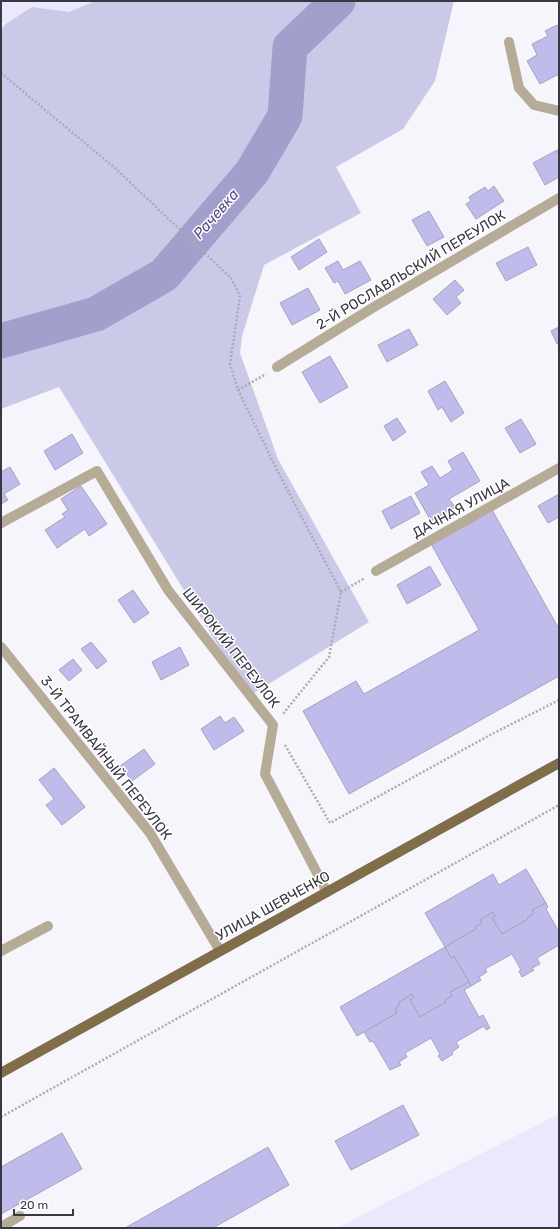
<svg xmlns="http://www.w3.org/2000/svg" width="560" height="1229" font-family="Rubik,sans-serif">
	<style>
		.built { fill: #e9e8fc }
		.green { fill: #cac9e8 }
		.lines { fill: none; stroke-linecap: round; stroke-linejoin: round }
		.river { stroke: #a29fcd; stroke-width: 35 }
		.building { fill: #bfbbeb; stroke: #a5a4bc }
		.path { stroke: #acabb3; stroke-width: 2.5; stroke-dasharray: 2 2; stroke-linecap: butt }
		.lane { stroke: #b6ab97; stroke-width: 10 }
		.street { stroke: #b6ab97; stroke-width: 10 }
		.primary { stroke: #806d49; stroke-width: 10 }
		.labels { text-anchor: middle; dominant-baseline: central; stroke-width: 3; stroke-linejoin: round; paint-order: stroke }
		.street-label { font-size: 14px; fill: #393842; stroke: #fff }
		.water-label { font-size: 15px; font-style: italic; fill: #564d8a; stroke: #fff }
	</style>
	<rect width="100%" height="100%" fill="#f6f5fb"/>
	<g class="built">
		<polygon points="1,1 95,1 69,12 32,7 4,25 1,19"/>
		<polygon points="559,1114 559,1228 338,1228 375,1208"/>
	</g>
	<polygon class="green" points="95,1 454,1 435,81 403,129 336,167 361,213 264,265 242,336 240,353 278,459 369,622 249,696 59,387 1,409 1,32 4,25 32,7 69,12"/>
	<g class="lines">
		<polyline class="river" points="1,341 96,314 164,275 252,172 285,116 290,47 338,1"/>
	</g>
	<g class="building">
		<polygon points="557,25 559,27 559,74 540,84 527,61 537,55 532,44 548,36 545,31"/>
		<polygon points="557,150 559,155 559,177 545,185 533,163"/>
		<polygon points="494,186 504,201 476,219 466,204 471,201 469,197 485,187 488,191"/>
		<polygon points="429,211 444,237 427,246 412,220"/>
		<polygon points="319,239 327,252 299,270 291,257"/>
		<polygon points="528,247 537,265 506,281 496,263"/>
		<polygon points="338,261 343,270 360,261 371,280 345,294 338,281 334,283 325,268"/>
		<polygon points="455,280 464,290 456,297 461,303 447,315 433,299"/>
		<polygon points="308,288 320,310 292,325 280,303"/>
		<polygon points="559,327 559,343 557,344 551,331"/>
		<polygon points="409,329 418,345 387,362 378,345"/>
		<polygon points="330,356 348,387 320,403 302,372"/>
		<polygon points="445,381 464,413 451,422 442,407 438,410 428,391"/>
		<polygon points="397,418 406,432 393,441 384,426"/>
		<polygon points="521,419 536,444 520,453 505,428"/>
		<polygon points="72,434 83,453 55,470 44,451"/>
		<polygon points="463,452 480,481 449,499 455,507 431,521 415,493 429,485 421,472 432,466 440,478 453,470 448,461"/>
		<polygon points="10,467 20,484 4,494 8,500 1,504 1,472"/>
		<polygon points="81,486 107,524 89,536 85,529 57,548 45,530 65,517 62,514 68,510 61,499"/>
		<polygon points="559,494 559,517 548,523 538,506"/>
		<polygon points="411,496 420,513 391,529 382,511"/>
		<polygon points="491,508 559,629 559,676 349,794 303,711 356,681 364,694 479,630 430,542"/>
		<polygon points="430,566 441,585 407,604 397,585"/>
		<polygon points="133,590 149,613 134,623 118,600"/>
		<polygon points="91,642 107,661 97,669 81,649"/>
		<polygon points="180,647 189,665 161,680 152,662"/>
		<polygon points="73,659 82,670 69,681 59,670"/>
		<polygon points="220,716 225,723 234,717 244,731 214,750 201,729"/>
		<polygon points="144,749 155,764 132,781 120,766"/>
		<polygon points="54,768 85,807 62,825 46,805 54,799 39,780"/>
		<polygon points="526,869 546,903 532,910 534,913 527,918 528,919 502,934 492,918 495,916 493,912 480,920 482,923 475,927 476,929 445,947 425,913 493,874 499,885"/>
		<polygon points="546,903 548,907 546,909 559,932 559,945 537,958 540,964 532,968 534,970 522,977 519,971 521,970 512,954 485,969 487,972 479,977 481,980 471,986 454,956 451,958 445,947 476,929 475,927 482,923 480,920 493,912 495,916 492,918 502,934 528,919 527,918 534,913 532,910"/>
		<polygon points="445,947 451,958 454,956 469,982 450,992 452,996 445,1000 446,1002 420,1017 410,1000 414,997 412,994 398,1003 399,1006 395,1009 397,1013 357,1036 340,1007"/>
		<polygon points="469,982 471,986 464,990 479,1017 483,1015 490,1028 486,1030 484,1026 456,1042 459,1047 452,1052 453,1054 442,1061 438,1056 440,1054 431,1038 405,1053 407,1057 399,1062 401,1065 390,1070 373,1041 370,1042 364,1032 397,1013 395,1009 399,1006 398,1003 412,994 414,997 410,1000 420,1017 446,1002 445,1000 452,996 450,992"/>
		<polygon points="403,1105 419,1135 351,1170 335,1141"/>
		<polygon points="62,1133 82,1169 1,1214 1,1167"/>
		<polygon points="268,1147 289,1185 213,1228 125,1228"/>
	</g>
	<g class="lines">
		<g class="path">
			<polyline points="1,73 116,169 231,278 240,296 230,364 238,390 277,470 341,592 329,657 282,715"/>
			<polyline points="238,390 266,374"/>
			<polyline points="341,592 365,578"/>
			<polyline points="285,745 330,823 490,735 559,700"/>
			<polyline points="1,1117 559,805"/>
		</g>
		<g class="lane">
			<polyline points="509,42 519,88 534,105 559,111"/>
			<polyline points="1,951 48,926"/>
			<polyline points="1,1227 20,1216"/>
		</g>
		<g class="street">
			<polyline points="277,367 374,307 559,198"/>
			<polyline points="1,523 97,471 168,590 273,725 265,774 327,892"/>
			<polyline points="376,571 559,468"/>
			<polyline points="1,647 150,833 220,951"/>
		</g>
		<polyline class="primary" points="1,1073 559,763"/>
	</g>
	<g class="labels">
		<g class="street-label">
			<text transform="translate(411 270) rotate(-31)">2-Й РОСЛАВЛЬСКИЙ ПЕРЕУЛОК</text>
			<text transform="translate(461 508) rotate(-29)">ДАЧНАЯ УЛИЦА</text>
			<text transform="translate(231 648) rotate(52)">ШИРОКИЙ ПЕРЕУЛОК</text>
			<text transform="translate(106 758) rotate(52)">3-Й ТРАМВАЙНЫЙ ПЕРЕУЛОК</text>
			<text transform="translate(273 906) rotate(-29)">УЛИЦА ШЕВЧЕНКО</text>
		</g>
		<g class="water-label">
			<text transform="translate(216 214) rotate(-49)">Рачевка</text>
		</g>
	</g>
	<rect width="560" height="1229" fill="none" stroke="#393842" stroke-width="4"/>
	<path d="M14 1209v6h59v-6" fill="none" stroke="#393842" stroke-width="2"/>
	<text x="20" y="1209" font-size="12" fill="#393842" stroke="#ffffff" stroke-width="3" paint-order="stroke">20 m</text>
</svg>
